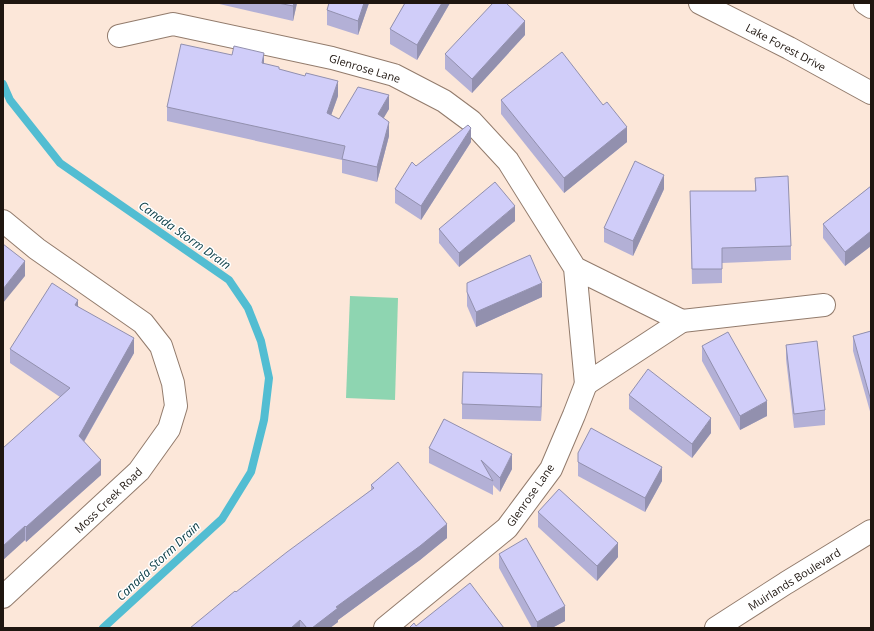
<svg xmlns="http://www.w3.org/2000/svg" width="874" height="631" font-family="'Open Sans',sans-serif">
	<style>
		.green { fill: #8ed5b1 }
		.lines { fill: none; stroke-linecap: round; stroke-linejoin: round }
		.stream { stroke: #52bdd2; stroke-width: 8 }
		.minor-casing { stroke: #927b6c; stroke-width: 24 }
		.major-casing { stroke: #927b6c; stroke-width: 24 }
		.minor { stroke: #fff; stroke-width: 22 }
		.major { stroke: #fff; stroke-width: 22 }
		.wall { fill: #b3b0d6 }
		.shaded-wall { fill: #9290ae }
		.building { fill: #d0cdf9; stroke: #9290ae }
		.labels { text-anchor: middle; dominant-baseline: central; stroke-width: 3; stroke-linejoin: round; paint-order: stroke }
		.street-label { font-size: 11px; fill: #1f1610; stroke: #fff }
		.water-label { font-size: 12px; font-style: italic; fill: #0e4049; stroke: #fff }
	</style>
	<rect width="100%" height="100%" fill="#fce7d9"/>
	<polygon class="green" points="350,296 398,298 395,400 346,398"/>
	<g class="lines">
		<polyline class="stream" points="3,84 10,100 60,163 229,280 248,308 261,341 269,378 264,420 251,472 222,519 103,628"/>
		<defs>
			<g id="minor">
				<polyline points="119,36 173,24 332,58 394,75 444,101 471,121 508,161 575,268 586,384 682,321 575,268"/>
				<polyline points="3,221 37,249 143,323 161,346 173,383 176,406 169,429 139,471 3,597"/>
				<polyline points="682,321 824,305"/>
				<polyline points="385,628 507,528 551,469 574,415 586,384"/>
			</g>
			<g id="major">
				<polyline points="700,3 789,48 871,93"/>
				<polyline points="865,3 871,7"/>
				<polyline points="716,628 786,583 871,531"/>
			</g>
		</defs>
		<use href="#minor" class="minor-casing"/>
		<use href="#major" class="major-casing"/>
		<use href="#minor" class="minor"/>
		<use href="#major" class="major"/>
	</g>
	<g class="wall">
		<polygon points="215,3 297,3 293,21"/>
		<polygon points="369,3 358,35 327,25 327,10"/>
		<polygon points="405,3 450,3 417,60 390,44 390,29"/>
		<polygon points="525,35 472,93 445,69 445,54"/>
		<polygon points="232,55 264,64 279,69 338,96 331,115 339,119 389,109 383,118 389,136 377,182 342,173 342,160 167,121 167,107"/>
		<polygon points="501,100 603,105 627,142 564,193 501,114"/>
		<polygon points="471,142 421,220 395,203 395,189 416,166"/>
		<polygon points="755,178 791,246 791,260 722,263 722,283 692,284 690,191 755,191"/>
		<polygon points="871,186 871,246 845,266 823,238 823,224"/>
		<polygon points="664,189 633,256 604,242 604,228"/>
		<polygon points="515,221 459,267 439,243 439,229"/>
		<polygon points="467,283 542,297 476,327 467,306"/>
		<polygon points="78,306 134,353 84,442 101,475 26,542 25,540 3,560 60,397 10,363 10,349"/>
		<polygon points="871,331 871,415 853,351 853,336"/>
		<polygon points="786,345 825,410 825,425 794,428 786,359"/>
		<polygon points="702,346 767,416 740,430 702,361"/>
		<polygon points="542,389 541,421 462,419 462,404"/>
		<polygon points="629,395 711,433 692,458 629,409"/>
		<polygon points="444,419 512,469 500,492 493,485 493,495 429,463 429,448"/>
		<polygon points="578,453 662,481 645,512 578,476"/>
		<polygon points="371,485 447,538 420,560 338,620 338,622 330,628 190,628 371,490"/>
		<polygon points="538,512 618,557 597,581 538,527"/>
		<polygon points="499,554 565,621 552,628 532,628 499,568"/>
	</g>
	<g class="shaded-wall">
		<polygon points="294,3 297,3 293,21 293,6"/>
		<polygon points="364,3 369,3 358,35 358,21"/>
		<polygon points="442,3 450,3 417,60 417,45"/>
		<polygon points="525,21 525,35 472,93 472,79"/>
		<polygon points="264,53 264,67 262,63"/>
		<polygon points="338,81 338,96 327,127 327,113"/>
		<polygon points="389,95 389,109 378,128 378,114"/>
		<polygon points="389,122 389,136 377,182 377,167"/>
		<polygon points="627,127 627,142 564,193 564,178"/>
		<polygon points="471,128 471,142 421,220 421,206"/>
		<polygon points="664,175 664,189 633,256 633,241"/>
		<polygon points="515,206 515,221 459,267 459,253"/>
		<polygon points="871,231 871,246 845,266 845,252"/>
		<polygon points="25,261 25,276 3,303 3,289"/>
		<polygon points="542,283 542,297 476,327 476,312"/>
		<polygon points="78,300 78,314 75,305"/>
		<polygon points="134,338 134,353 79,450 79,436"/>
		<polygon points="542,374 542,389 541,421 541,407"/>
		<polygon points="767,401 767,416 740,430 740,416"/>
		<polygon points="711,418 711,433 692,458 692,444"/>
		<polygon points="512,454 512,469 500,492 500,478"/>
		<polygon points="101,460 101,475 26,542 26,527"/>
		<polygon points="662,467 662,481 645,512 645,498"/>
		<polygon points="447,524 447,538 420,560 338,620 338,622 330,628 312,628 336,607"/>
		<polygon points="25,526 25,540 3,560 3,546"/>
		<polygon points="618,543 618,557 597,581 597,566"/>
		<polygon points="565,606 565,621 552,628 537,628 537,622"/>
		<polygon points="300,620 300,628 291,628"/>
	</g>
	<g class="building">
		<polygon points="278,3 294,3 293,6"/>
		<polygon points="329,3 364,3 358,21 327,10"/>
		<polygon points="405,3 442,3 417,45 390,29"/>
		<polygon points="493,3 506,3 525,21 472,79 445,54"/>
		<polygon points="181,44 232,55 234,46 264,53 262,63 279,67 279,69 305,76 306,73 338,81 327,113 339,119 358,87 389,95 378,114 389,122 377,167 342,159 345,146 167,107"/>
		<polygon points="562,52 603,105 607,102 627,127 564,178 501,100"/>
		<polygon points="468,125 471,128 421,206 395,189 412,162 416,166"/>
		<polygon points="635,161 664,175 633,241 604,228"/>
		<polygon points="788,176 791,246 722,248 722,269 692,269 690,191 756,191 755,178"/>
		<polygon points="495,182 515,206 459,253 439,229"/>
		<polygon points="871,186 871,231 845,252 823,224"/>
		<polygon points="3,244 25,261 3,289"/>
		<polygon points="530,255 542,283 476,312 467,292 467,283"/>
		<polygon points="52,283 78,300 75,305 134,338 79,436 101,460 26,527 25,526 3,546 3,448 70,388 10,349"/>
		<polygon points="871,331 871,401 853,336"/>
		<polygon points="728,332 767,401 740,416 702,346"/>
		<polygon points="817,341 825,410 794,414 786,345"/>
		<polygon points="648,369 711,418 692,444 629,395"/>
		<polygon points="463,372 542,374 541,407 462,404"/>
		<polygon points="444,419 512,454 500,478 481,460 493,481 429,448"/>
		<polygon points="591,428 662,467 645,498 578,462 578,453"/>
		<polygon points="398,462 447,524 420,546 336,607 338,608 312,628 307,628 300,620 291,628 190,628 235,591 236,592 287,552 374,488 371,485"/>
		<polygon points="559,489 618,543 597,566 538,512"/>
		<polygon points="526,538 565,606 537,622 499,554"/>
		<polygon points="470,583 504,628 409,628 414,623 416,626"/>
	</g>
	<g class="labels">
		<g class="street-label">
			<text transform="translate(786 47) rotate(28)">Lake Forest Drive</text>
			<text transform="translate(365 68) rotate(17)">Glenrose Lane</text>
			<text transform="translate(530 495) rotate(-55)">Glenrose Lane</text>
			<text transform="translate(108 500) rotate(-44)">Moss Creek Road</text>
			<text transform="translate(794 579) rotate(-32)">Muirlands Boulevard</text>
		</g>
		<g class="water-label">
			<text transform="translate(185 235) rotate(35)">Canada Storm Drain</text>
			<text transform="translate(158 561) rotate(-43)">Canada Storm Drain</text>
		</g>
	</g>
	<rect width="874" height="631" fill="none" stroke="#1f1610" stroke-width="8"/>
</svg>
